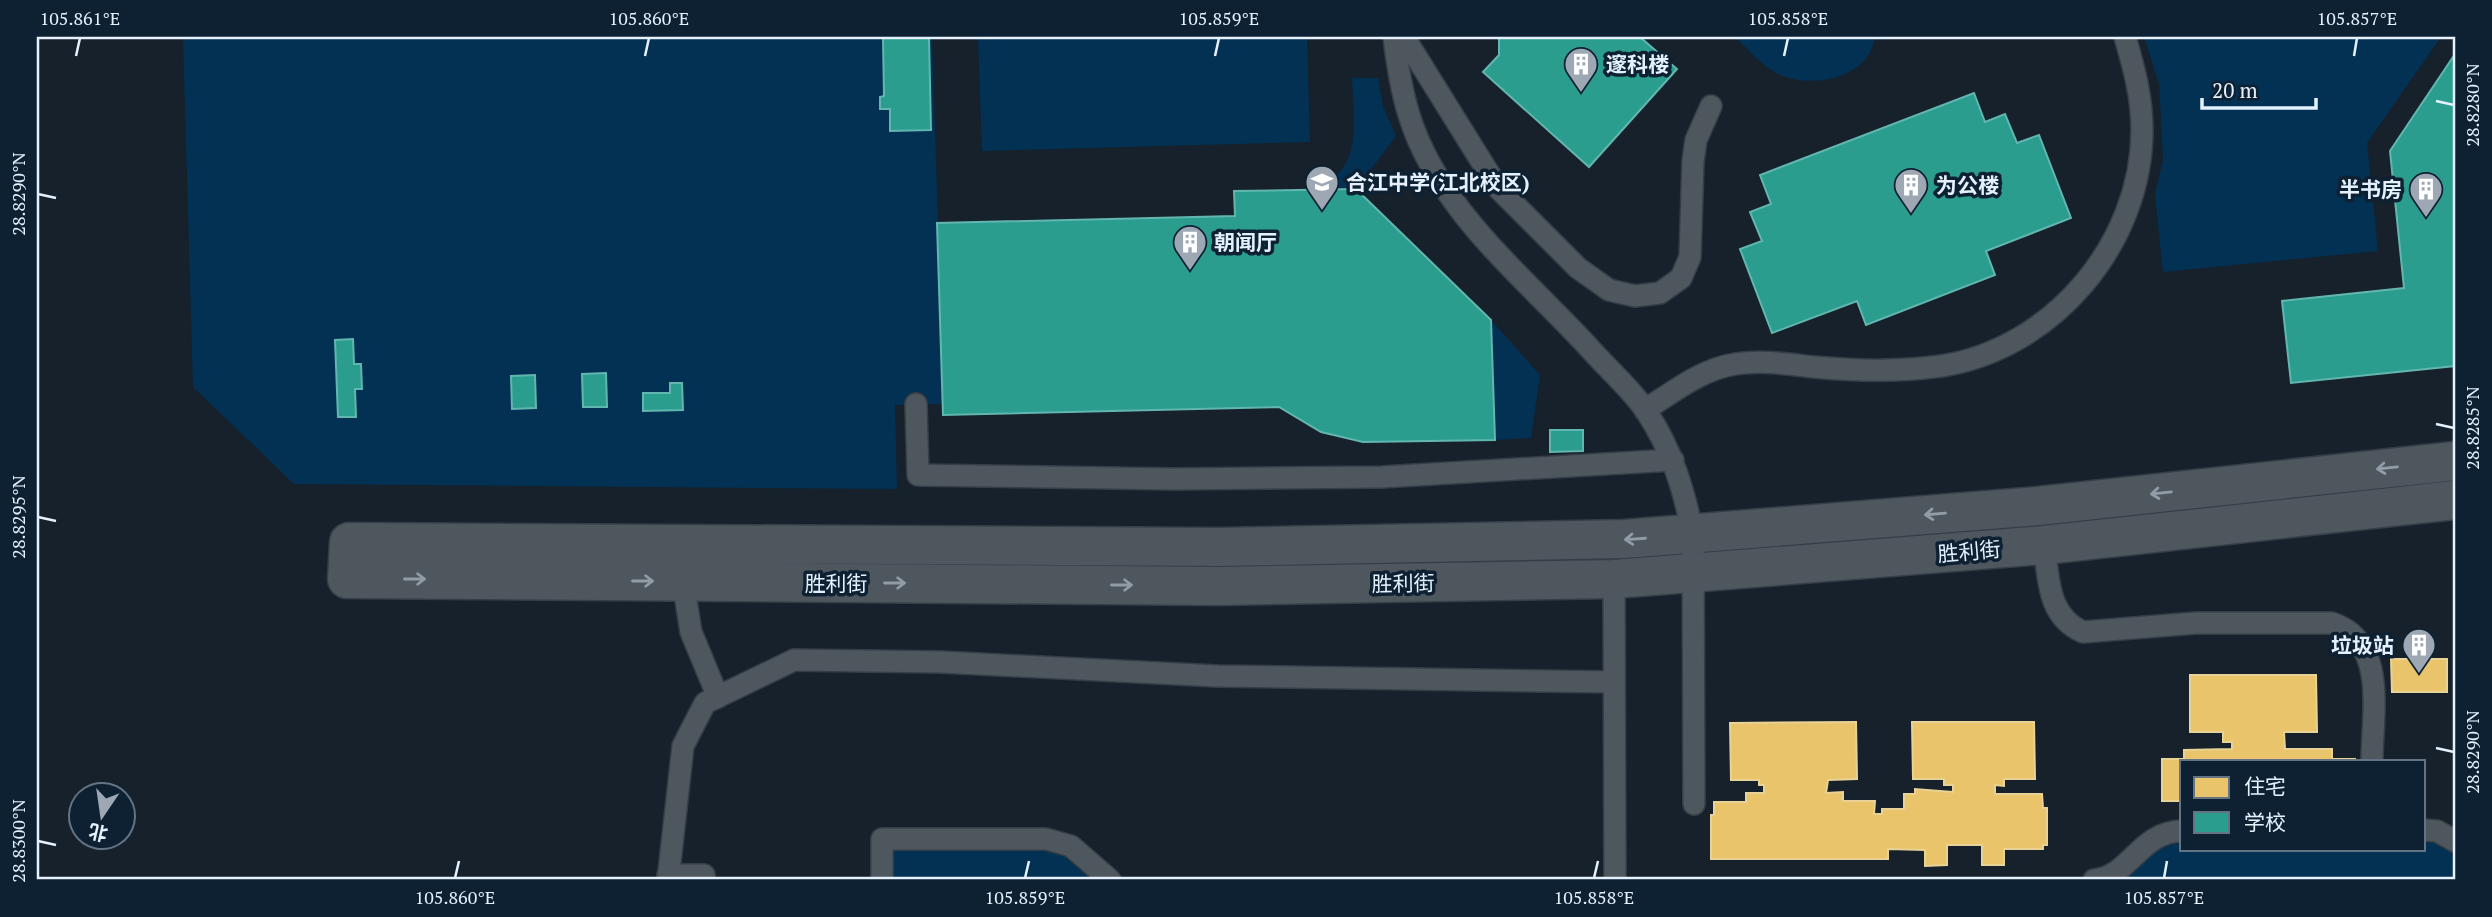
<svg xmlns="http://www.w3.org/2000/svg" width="2492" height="917" font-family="'PT Serif','Noto Sans SC',serif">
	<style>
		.green { fill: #033153 }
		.homes { fill: #e9c46a; stroke: #e8d296; stroke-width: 2 }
		.schools { fill: #2a9d8f; stroke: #62b6b0; stroke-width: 2 }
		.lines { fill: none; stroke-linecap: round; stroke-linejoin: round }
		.lane-casing { stroke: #353d46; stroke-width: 24 }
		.secondary-casing { stroke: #353d46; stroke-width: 41 }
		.lane { stroke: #4e565e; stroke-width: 21 }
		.secondary { stroke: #4e565e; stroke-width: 38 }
		.oneway { stroke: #929ca6 }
		.ticks { fill: none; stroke: #e5f1fe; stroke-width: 2.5 }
		.labels { text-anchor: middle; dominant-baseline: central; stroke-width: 7; stroke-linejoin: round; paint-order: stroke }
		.poi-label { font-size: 21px; font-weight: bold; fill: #e5f1fe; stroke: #0e2133; text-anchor: start }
		.street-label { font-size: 21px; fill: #e5f1fe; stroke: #0e2133 }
		.neatline { fill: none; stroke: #e5f1fe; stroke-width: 2.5 }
		.ticks-label { font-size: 18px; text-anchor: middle; fill: #e5f1fe }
	</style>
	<rect width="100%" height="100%" fill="#16212b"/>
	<g class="green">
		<polygon points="183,37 932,37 938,223 1235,216 1240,408 943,415 943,404 895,405 897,489 294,484 193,387"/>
		<polygon points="978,37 1307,37 1310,142 982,151"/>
		<path d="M 1735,37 L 1875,37 C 1869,80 1809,90 1776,73 C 1761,65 1747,48 1735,37 Z"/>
		<polygon points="2144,37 2441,37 2367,143 2378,251 2163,272 2155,195 2163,160 2161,118 2159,84"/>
		<path d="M 1352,78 L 1378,78 L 1383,106 L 1396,136 L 1356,189 L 1302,190 C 1365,180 1354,127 1352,78 Z"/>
		<polygon points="1491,320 1540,375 1531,438 1495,440"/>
		<path d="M 2424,842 C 2453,843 2455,854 2455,880 L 2124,880 C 2143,864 2155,844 2182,843 L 2182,849 L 2424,849 Z"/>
		<polygon points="893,850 1053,850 1070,859 1091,880 893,880"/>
	</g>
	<g class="homes">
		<polygon points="2391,659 2447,659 2447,692 2392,692"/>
		<polygon points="2190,675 2316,675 2317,732 2284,732 2285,749 2332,749 2332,759 2355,759 2355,761 2182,761 2182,801 2162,801 2162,759 2184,759 2184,750 2232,749 2232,742 2223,742 2223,732 2190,732"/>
		<polygon points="1856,722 1857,779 1828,780 1826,793 1843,792 1843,801 1875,801 1874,814 1882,814 1882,809 1904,809 1904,794 1915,794 1915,789 1953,792 1953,785 1944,785 1944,779 1913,779 1912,722 2034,722 2035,779 2004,779 2004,786 1995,785 1995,794 2042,794 2043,808 2047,808 2047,845 2043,845 2043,849 2004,849 2004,865 1982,865 1982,845 1947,845 1947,865 1925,866 1925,850 1888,849 1888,859 1711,859 1711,815 1714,815 1714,802 1746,802 1746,793 1764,793 1764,785 1759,785 1759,780 1731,780 1730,723"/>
	</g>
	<g class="schools">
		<polygon points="883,37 929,37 931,130 890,131 890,109 880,109 880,97 884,96"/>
		<polygon points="1499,37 1640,37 1677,69 1589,167 1483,72 1499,55"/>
		<polygon points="2455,54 2455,366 2291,383 2282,301 2404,288 2390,151"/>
		<polygon points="1974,93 1985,122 2005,114 2017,143 2039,135 2071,218 1986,251 1995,275 1866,325 1857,301 1772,333 1740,249 1762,241 1750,212 1771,204 1760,175"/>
		<polygon points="1356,189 1491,320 1495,440 1363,442 1321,432 1279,407 943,415 937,223 1235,216 1234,191"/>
		<polygon points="353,339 354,364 361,364 362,389 355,389 356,417 338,417 335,340"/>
		<polygon points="606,373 607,407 583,407 582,374"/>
		<polygon points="535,375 536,408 512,409 511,376"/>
		<polygon points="670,383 682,383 683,410 643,411 643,393 670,393"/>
		<polygon points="1550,430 1583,430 1583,451 1550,452"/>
	</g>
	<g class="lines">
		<defs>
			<g id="lane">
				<path d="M 1394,37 C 1397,63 1401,89 1409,115 C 1439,212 1527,279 1593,352 C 1610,371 1632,390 1646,411 C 1672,450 1684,490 1693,535 L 1694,804"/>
				<polyline points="1404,37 1498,188 1578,268 1609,290 1635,296 1660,293 1681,278 1690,257 1693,161 1696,140 1711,106"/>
				<polyline points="916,404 918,475 1174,479 1382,477 1673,460"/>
				<path d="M 1645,410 C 1673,392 1702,369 1735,364 C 1762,360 1787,364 1814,367 C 1857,371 1899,372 1941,366 C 2053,349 2142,243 2142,130 C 2142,97 2134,68 2125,37"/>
				<path d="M 2044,545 C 2049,579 2047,616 2083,632 L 2196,623 L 2332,623 C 2388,642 2372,714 2372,761"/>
				<polyline points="1614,579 1615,880"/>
				<polyline points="683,582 691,632 718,697"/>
				<polyline points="2424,830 2437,831 2455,841"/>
				<polyline points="668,875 704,875 704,880"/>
				<polyline points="668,880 683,746 705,703 794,660 941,662 1217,676 1614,682"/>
				<polyline points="882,880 882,839 1046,839 1071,846 1110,880"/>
				<path d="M 2094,880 C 2131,876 2139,832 2182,831"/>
			</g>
			<polyline id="secondary" points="2455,461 2038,506 1624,539 1219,547 349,542 347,579 1219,586 1614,579 2044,545 2455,500"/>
		</defs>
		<use href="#lane" class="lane-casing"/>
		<use href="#secondary" class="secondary-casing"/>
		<use href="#lane" class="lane"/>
		<use href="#secondary" class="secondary"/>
	</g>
	<defs><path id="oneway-shaft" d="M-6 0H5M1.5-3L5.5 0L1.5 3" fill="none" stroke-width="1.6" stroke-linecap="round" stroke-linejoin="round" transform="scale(1.75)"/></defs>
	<g class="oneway">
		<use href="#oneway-shaft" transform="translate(2387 468) rotate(174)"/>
		<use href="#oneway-shaft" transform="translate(2161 493) rotate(174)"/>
		<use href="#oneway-shaft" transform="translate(1935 514) rotate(175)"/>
		<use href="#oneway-shaft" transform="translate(1635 539) rotate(176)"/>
		<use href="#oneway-shaft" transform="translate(415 579)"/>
		<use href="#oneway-shaft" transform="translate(643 581)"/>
		<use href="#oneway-shaft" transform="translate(895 583)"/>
		<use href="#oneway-shaft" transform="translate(1122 585)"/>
	</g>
	<path class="ticks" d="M 76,56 L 80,38M 645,56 L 649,38M 1215,56 L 1219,38M 1784,56 L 1788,38M 2354,56 L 2357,38M 2436,101 L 2454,105M 38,194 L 56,198M 2436,424 L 2454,428M 38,517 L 56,521M 2436,748 L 2454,752M 38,841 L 56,845M 455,878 L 459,861M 1025,878 L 1029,861M 1594,878 L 1598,861M 2164,878 L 2167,861"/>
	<defs>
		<symbol id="building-pin" viewBox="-11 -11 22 30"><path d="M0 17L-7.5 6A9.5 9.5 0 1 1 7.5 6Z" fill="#9da8b4" stroke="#0e2133"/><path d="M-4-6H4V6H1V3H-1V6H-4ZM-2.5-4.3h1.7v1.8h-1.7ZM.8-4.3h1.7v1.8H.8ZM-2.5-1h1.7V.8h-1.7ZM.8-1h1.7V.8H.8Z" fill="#fff"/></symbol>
		<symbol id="school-pin" viewBox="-11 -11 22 30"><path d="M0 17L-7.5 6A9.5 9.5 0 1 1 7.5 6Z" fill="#9da8b4" stroke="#0e2133"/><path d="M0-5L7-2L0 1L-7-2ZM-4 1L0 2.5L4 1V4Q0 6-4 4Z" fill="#fff"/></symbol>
	</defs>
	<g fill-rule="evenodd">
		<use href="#building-pin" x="1562" y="45" width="38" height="52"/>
		<use href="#school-pin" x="1303" y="163" width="38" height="52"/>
		<use href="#building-pin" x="1892" y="166" width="38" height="52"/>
		<use href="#building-pin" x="2407" y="170" width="38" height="52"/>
		<use href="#building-pin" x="1171" y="223" width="38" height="52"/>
		<use href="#building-pin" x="2400" y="626" width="38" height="52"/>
	</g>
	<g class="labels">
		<g class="poi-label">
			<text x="1606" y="64">邃科楼</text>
			<text x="1346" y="182">合江中学(江北校区)</text>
			<text x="1936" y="185">为公楼</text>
			<text x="2402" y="189" text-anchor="end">半书房</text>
			<text x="1214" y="242">朝闻厅</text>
			<text x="2394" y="645" text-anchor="end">垃圾站</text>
		</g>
		<g class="street-label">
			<text transform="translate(1969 551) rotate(-5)">胜利街</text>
			<text x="836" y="583">胜利街</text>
			<text transform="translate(1403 583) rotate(-1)">胜利街</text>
		</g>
	</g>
	<rect width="2492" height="917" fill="none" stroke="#0e2133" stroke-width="77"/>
	<rect x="2180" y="760" width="245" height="91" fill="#0e2133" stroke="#647484" stroke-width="2"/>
	<rect x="2194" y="777" width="35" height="21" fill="#e9c46a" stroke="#647484" stroke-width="2"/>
	<text x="2244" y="794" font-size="21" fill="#e5f1fe">住宅</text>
	<rect x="2194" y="812" width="35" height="21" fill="#2a9d8f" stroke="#647484" stroke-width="2"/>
	<text x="2244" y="830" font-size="21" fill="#e5f1fe">学校</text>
	<g transform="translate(102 816) rotate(193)"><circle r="33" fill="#0e2133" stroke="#647484" stroke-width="2"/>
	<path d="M0-5L12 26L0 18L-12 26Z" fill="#9da8b4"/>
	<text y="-10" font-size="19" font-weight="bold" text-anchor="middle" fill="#e5f1fe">北</text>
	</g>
	<path d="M2202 98v10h114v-10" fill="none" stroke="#e5f1fe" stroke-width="3.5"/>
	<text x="2212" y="98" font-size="21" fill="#e5f1fe" stroke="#0e2133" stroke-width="5" paint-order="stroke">20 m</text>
	<rect x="38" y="38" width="2416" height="840" class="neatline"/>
	<g class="ticks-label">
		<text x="80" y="25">105.861°E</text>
		<text x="649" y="25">105.860°E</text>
		<text x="1219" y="25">105.859°E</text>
		<text x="1788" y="25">105.858°E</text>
		<text x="2357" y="25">105.857°E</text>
		<text transform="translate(2473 105) rotate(-90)" y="6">28.8280°N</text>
		<text transform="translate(19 194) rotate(-90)" y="6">28.8290°N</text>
		<text transform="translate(2473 428) rotate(-90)" y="6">28.8285°N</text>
		<text transform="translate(19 517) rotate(-90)" y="6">28.8295°N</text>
		<text transform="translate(2473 752) rotate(-90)" y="6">28.8290°N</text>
		<text transform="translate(19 841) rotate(-90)" y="6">28.8300°N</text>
		<text x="455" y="904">105.860°E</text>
		<text x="1025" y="904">105.859°E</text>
		<text x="1594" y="904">105.858°E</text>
		<text x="2164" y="904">105.857°E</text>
	</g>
</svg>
